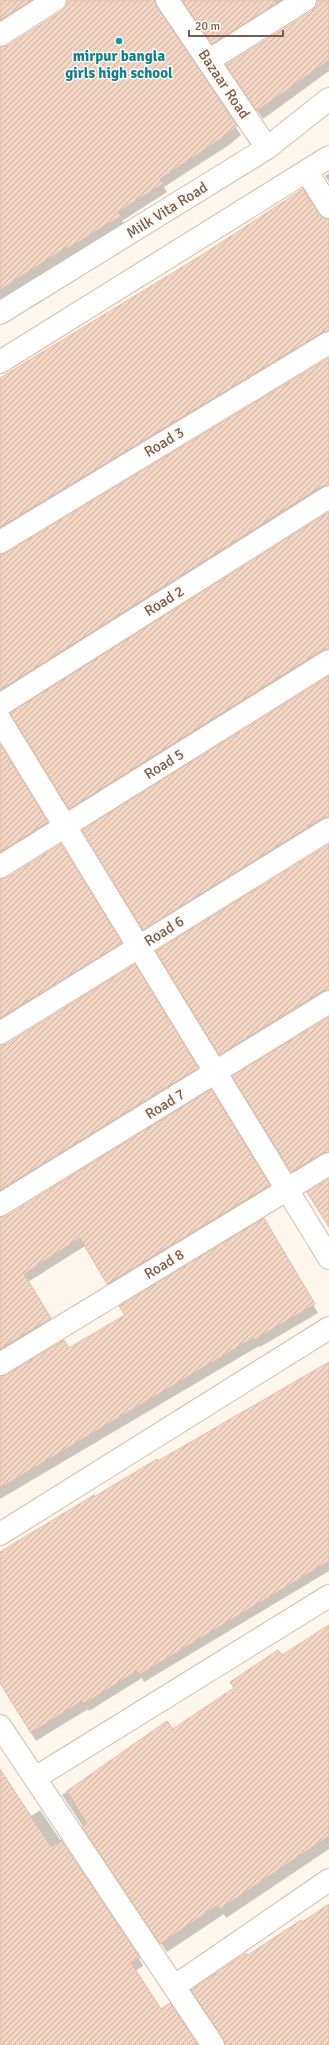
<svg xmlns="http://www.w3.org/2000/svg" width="329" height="2045" font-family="Signika,sans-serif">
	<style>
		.shadow { fill: #0003 }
		.building { fill: url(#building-hatch); stroke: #e6bba3 }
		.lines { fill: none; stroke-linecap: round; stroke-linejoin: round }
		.minor-casing { stroke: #d1beb0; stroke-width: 24 }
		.tertiary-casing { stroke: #d1beb0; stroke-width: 24 }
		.minor { stroke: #fff; stroke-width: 22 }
		.tertiary { stroke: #fff; stroke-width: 22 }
		.culture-dot { fill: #0f9aa8; stroke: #fffaf3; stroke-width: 1.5 }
		.labels { text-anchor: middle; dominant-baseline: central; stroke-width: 3; stroke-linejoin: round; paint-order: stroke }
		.culture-label { font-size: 15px; font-weight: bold; fill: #0d838f; stroke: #fffaf3 }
		.street-label { font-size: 15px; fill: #7a5c4d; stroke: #fffaf3 }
	</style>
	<defs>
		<pattern id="building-hatch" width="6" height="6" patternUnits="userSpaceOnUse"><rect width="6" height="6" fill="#f3d5c3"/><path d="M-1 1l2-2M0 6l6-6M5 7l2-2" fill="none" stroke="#cab0a1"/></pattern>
	</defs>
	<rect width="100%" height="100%" fill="#fdf6ec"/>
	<g class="shadow">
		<polygon points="0,0 49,0 0,31"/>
		<polygon points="68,0 163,0 160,3 160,14 241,135 229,145 164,187 167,192 122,221 125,225 0,300 0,48 7,47 62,11 67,6"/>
		<polygon points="182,0 299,0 217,51"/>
		<polygon points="318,0 329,0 329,71 263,119 232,73 312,11 317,7"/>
		<polygon points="329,173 329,182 325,176"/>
		<polygon points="322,219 329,220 329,340 0,538 0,379"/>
		<polygon points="329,359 329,494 0,701 0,555 7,554"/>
		<polygon points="329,513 329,658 74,816 16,721"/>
		<polygon points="329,677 329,826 148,937 88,839"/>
		<polygon points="0,746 52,831 0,863"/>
		<polygon points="329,845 329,999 225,1062 162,959"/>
		<polygon points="0,880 121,943 125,951 0,1029"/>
		<polygon points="134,966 202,1076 0,1201 0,1046 7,1045"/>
		<polygon points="329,1018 329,1161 297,1180 238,1085"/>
		<polygon points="211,1091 274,1194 112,1292 85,1246 28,1282 55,1327 0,1360 0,1218 7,1217"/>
		<polygon points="264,1220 318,1313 260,1347 259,1346 0,1499 0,1377 69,1350 126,1316"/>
		<polygon points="329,1363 329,1571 144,1682 142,1678 89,1711 88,1709 36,1741 0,1682 0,1553"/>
		<polygon points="329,1627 329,1849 226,1918 224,1914 167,1952 62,1795 167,1722 173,1731 281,1656"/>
		<polygon points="0,1771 30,1817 40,1810 139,1958 143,1966 135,1971 161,2010 197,2045 0,2045"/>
	</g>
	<g class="building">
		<polygon points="0,0 32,0 0,20"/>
		<polygon points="67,0 155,0 157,7 237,126 224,137 160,179 163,184 118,212 121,216 67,249 67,247 0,290 0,47 7,46 62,11 66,6"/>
		<polygon points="182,0 276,0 277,3 212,44"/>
		<polygon points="319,0 329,0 329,60 257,111 226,65 312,11"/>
		<polygon points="303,189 319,214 323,218 329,219 329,331 323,332 0,527 0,378 202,255"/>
		<polygon points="329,358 329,485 322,486 0,690 0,554 6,553"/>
		<polygon points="329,512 329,649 322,650 69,809 10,713"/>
		<polygon points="329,676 329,817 322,818 143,930 82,830"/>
		<polygon points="0,744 48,822 0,852"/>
		<polygon points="61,844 122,943 0,1018 0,879 7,878"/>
		<polygon points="329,844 329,990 322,991 219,1055 156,951"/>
		<polygon points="135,964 198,1068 0,1190 0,1045 7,1044"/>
		<polygon points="329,1017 329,1152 323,1153 291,1172 232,1076"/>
		<polygon points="211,1089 270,1185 107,1284 80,1238 24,1274 51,1318 0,1349 0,1217 7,1216"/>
		<polygon points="329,1179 329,1227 307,1192"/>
		<polygon points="264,1218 315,1304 254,1340 253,1338 0,1488 0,1376 6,1375 64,1340 69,1348 125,1315 119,1306"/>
		<polygon points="329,1362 329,1561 139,1675 137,1671 84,1704 82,1701 31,1733 0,1683 0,1552 94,1495 94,1497 157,1459 158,1461"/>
		<polygon points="329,1625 329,1836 220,1909 218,1905 160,1944 82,1827 87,1824 67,1791 167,1721 173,1729 234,1688 230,1682 278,1650 282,1655"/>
		<polygon points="0,1769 51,1847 61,1840 140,1958 131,1963 161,2009 170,2003 198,2045 0,2045"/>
		<polygon points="329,1904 329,2045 225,2045 223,2038 191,1990 246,1953 248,1955 301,1920 302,1922"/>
	</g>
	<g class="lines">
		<defs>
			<g id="minor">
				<polyline points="167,0 267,148"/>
				<polyline points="0,35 55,0"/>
				<polyline points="208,61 305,0"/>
				<polyline points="307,172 329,207"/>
				<polyline points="0,542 329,343"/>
				<polyline points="0,705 329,497"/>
				<polyline points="0,720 329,1258"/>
				<polyline points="0,867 329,661"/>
				<polyline points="0,1033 329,829"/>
				<polyline points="0,1205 329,1002"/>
				<polyline points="0,1364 329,1164"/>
				<polyline points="0,1534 329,1328"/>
				<polyline points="0,1726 213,2045"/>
				<polyline points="35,1778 329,1596"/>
				<polyline points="175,1986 329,1880"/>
			</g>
			<g id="tertiary">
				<polyline points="0,313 267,148 329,99"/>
				<polyline points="0,362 329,157"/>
			</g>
		</defs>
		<use href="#minor" class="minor-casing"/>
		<use href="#tertiary" class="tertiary-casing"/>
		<use href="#minor" class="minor"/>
		<use href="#tertiary" class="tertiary"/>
	</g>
	<circle class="culture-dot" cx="119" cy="41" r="4"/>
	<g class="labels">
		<g class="culture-label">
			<text x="119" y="56">mirpur bangla<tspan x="119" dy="17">girls high school</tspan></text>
		</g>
		<g class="street-label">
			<text transform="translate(224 84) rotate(56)">Bazaar Road</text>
			<text transform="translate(167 210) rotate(-32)">Milk Vita Road</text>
			<text transform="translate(164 442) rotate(-31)">Road 3</text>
			<text transform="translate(164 601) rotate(-32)">Road 2</text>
			<text transform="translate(164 764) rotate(-32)">Road 5</text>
			<text transform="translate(164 931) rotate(-32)">Road 6</text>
			<text transform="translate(165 1104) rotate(-32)">Road 7</text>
			<text transform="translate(164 1264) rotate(-31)">Road 8</text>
		</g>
	</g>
	<path d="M189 30v6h94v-6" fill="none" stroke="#7a5c4d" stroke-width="2"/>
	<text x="195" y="30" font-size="12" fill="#7a5c4d" stroke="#fffaf3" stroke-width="3" paint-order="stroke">20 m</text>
</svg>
